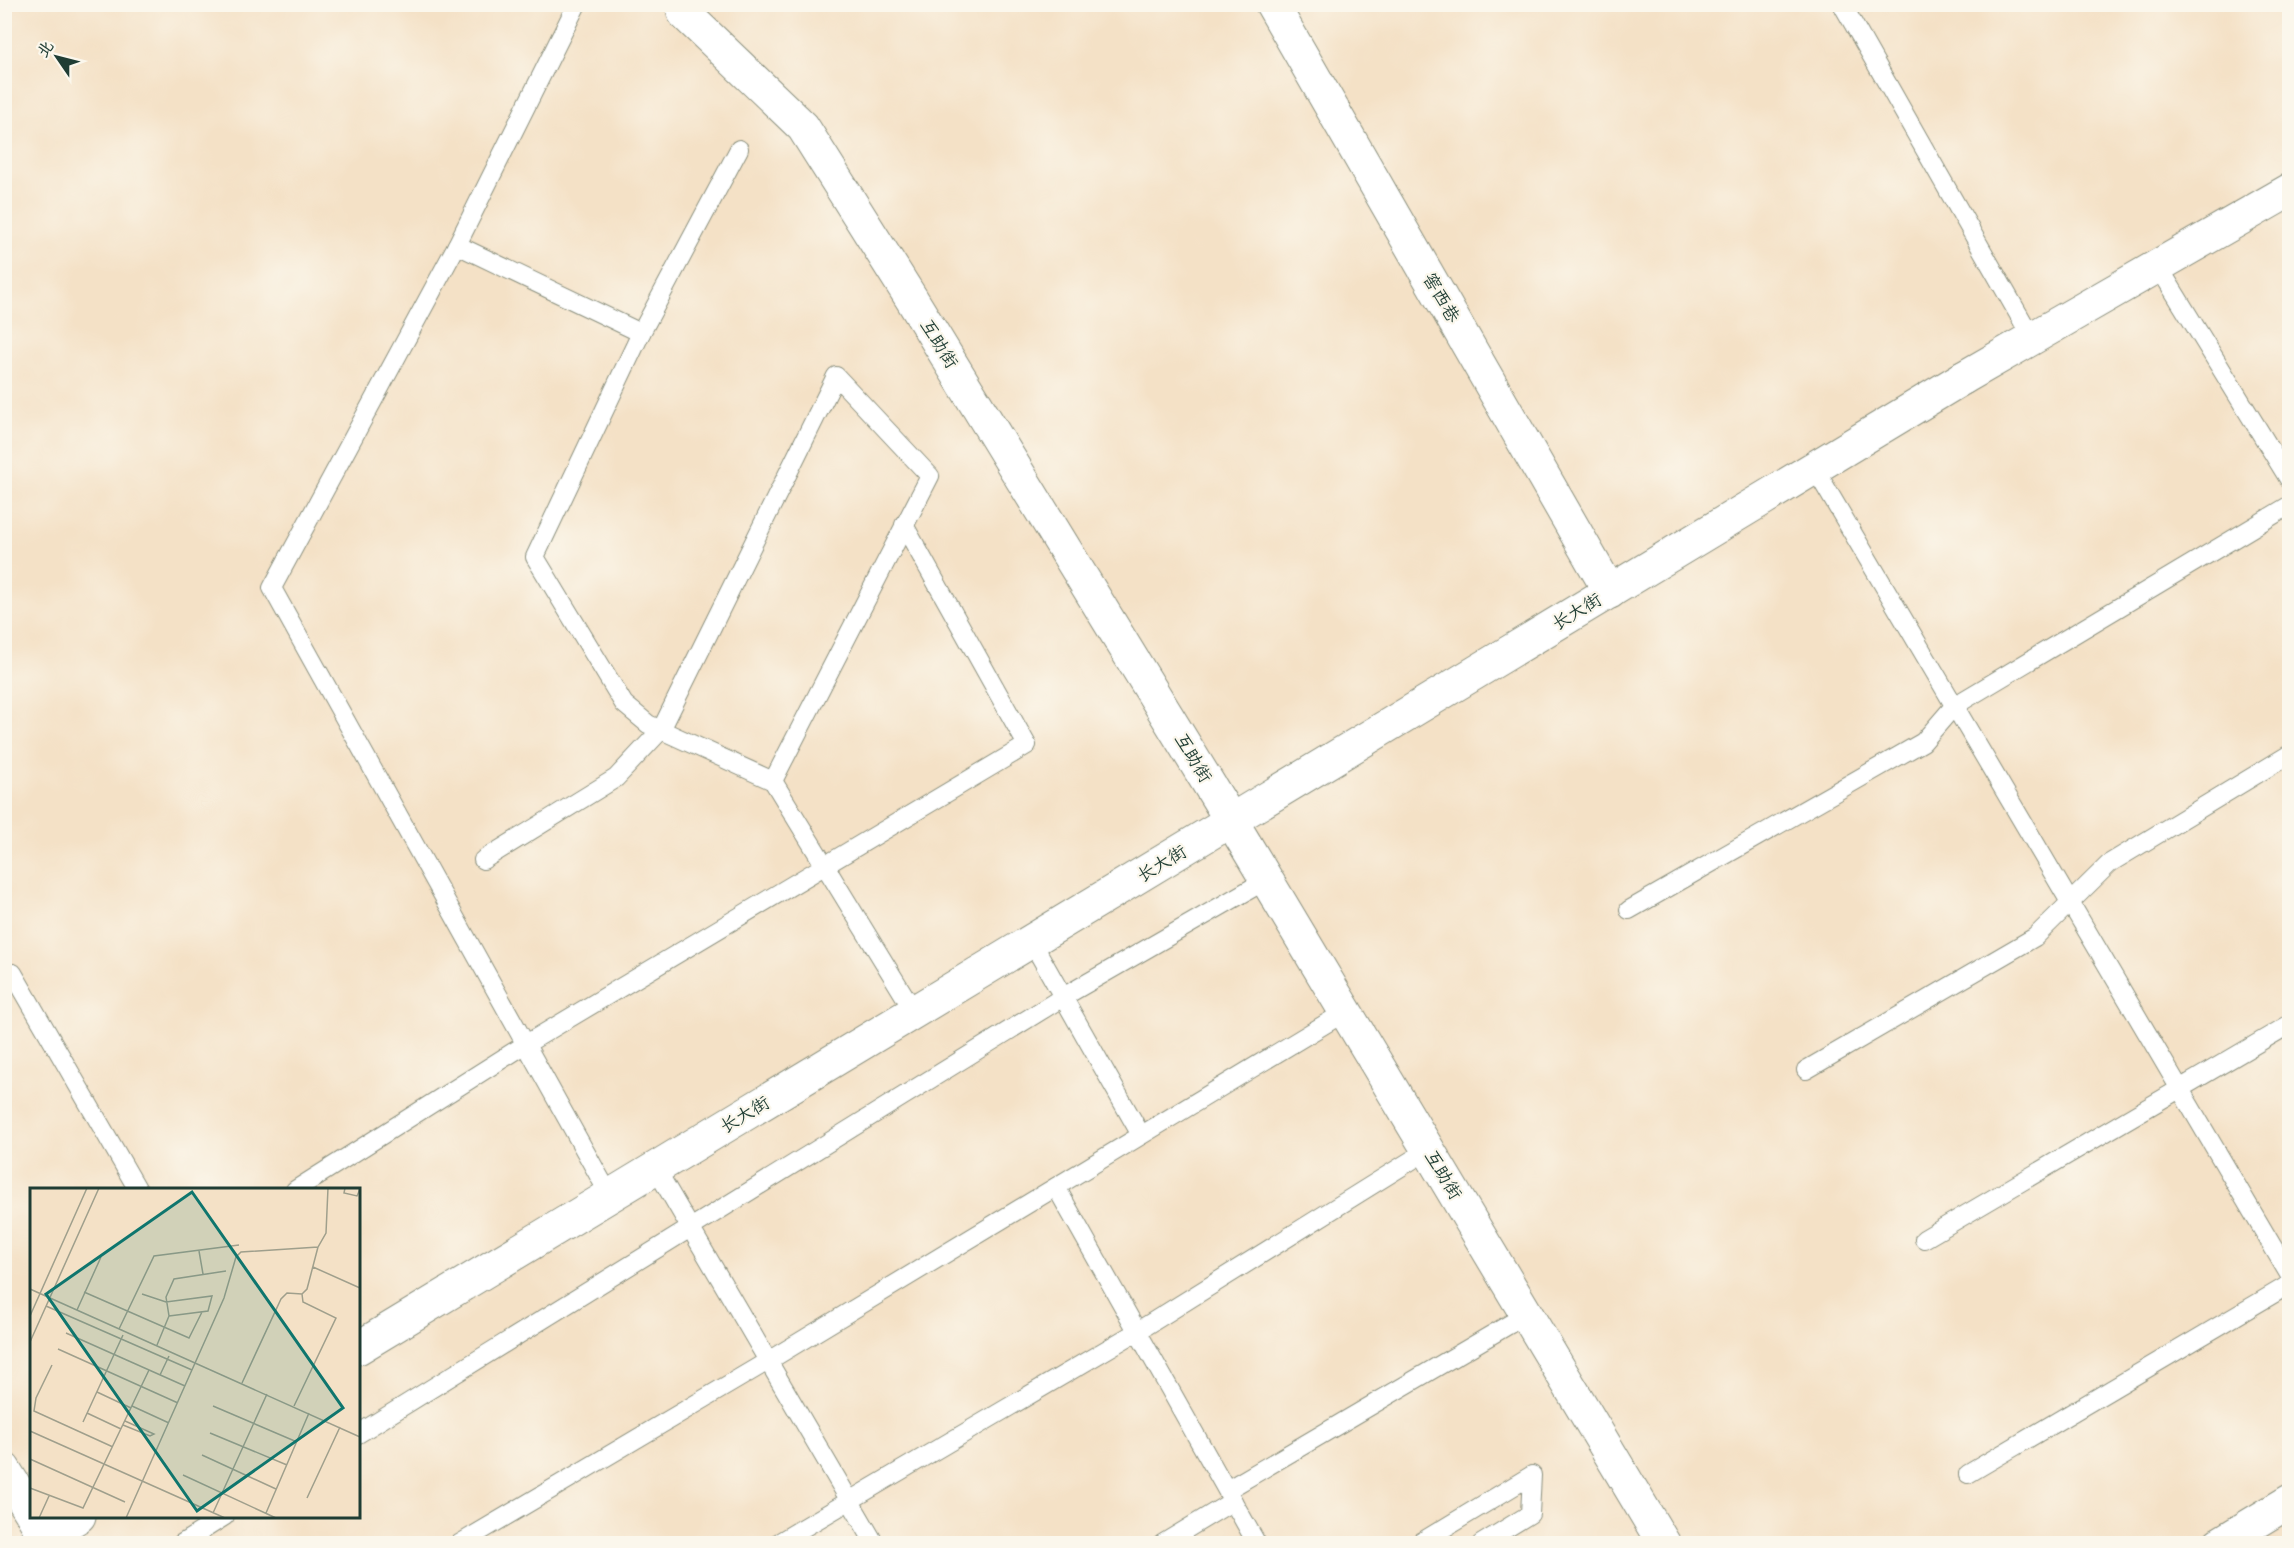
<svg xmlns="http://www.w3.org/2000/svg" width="2294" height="1548" font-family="'Comic Neue','LXGW WenKai TC',sans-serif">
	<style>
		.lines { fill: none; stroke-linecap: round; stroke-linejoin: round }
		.service-casing { stroke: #8a8f7d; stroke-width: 20 }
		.minor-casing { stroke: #8a8f7d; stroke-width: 35 }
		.tertiary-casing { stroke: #8a8f7d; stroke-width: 35 }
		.primary-casing { stroke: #8a8f7d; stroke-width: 35 }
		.service { stroke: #fff; stroke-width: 18 }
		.minor { stroke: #fff; stroke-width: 33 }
		.tertiary { stroke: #fff; stroke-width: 33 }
		.primary { stroke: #fff; stroke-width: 33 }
		.labels { text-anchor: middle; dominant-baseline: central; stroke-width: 4.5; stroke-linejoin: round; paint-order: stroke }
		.street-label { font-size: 18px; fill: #1f3d34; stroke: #fbf7ec }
		.inset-road { fill: none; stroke: #9f9f8c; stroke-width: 1.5 }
		.view { fill: #0f766e; fill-opacity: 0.15; stroke: #0f766e; stroke-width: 3 }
		.inset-edge { fill: none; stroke: #1f3d34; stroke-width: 3 }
	</style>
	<rect width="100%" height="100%" fill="#fbf7ec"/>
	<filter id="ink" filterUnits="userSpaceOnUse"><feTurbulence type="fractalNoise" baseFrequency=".0167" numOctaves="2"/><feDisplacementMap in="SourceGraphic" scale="12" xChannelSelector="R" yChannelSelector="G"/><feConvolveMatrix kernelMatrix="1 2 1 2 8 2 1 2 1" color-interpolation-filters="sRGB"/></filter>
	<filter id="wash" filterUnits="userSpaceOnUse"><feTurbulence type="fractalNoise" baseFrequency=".008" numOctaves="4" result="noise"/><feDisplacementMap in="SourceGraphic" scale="24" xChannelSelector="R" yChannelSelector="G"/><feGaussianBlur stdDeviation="1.35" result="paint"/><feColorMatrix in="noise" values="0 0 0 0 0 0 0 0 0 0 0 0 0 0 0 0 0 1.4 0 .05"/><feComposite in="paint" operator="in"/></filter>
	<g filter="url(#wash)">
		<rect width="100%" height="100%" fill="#f4e1c6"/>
	</g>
	<g filter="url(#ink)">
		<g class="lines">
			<defs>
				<g id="service">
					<polyline points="577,4 457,245 272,588 610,1196"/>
					<polyline points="1842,4 2032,338"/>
					<polyline points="739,149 641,333 535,557 624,704 648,724 773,781 915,1013"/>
					<polyline points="457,245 641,333"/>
					<polyline points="2158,266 2290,481"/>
					<polyline points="1815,469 2290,1276"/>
					<polyline points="483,860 616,778 661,730 836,376 930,476 773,781"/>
					<polyline points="1629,910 1923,742 1954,706 2290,505"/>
					<polyline points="1032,942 1141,1135"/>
					<polyline points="13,973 138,1190"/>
					<polyline points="1806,1070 2035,937 2110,863 2290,754"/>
					<polyline points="656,1169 875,1544"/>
					<polyline points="1056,1187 1257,1544"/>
					<polyline points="295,1190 526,1044 1027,745 904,525"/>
					<polyline points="1924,1239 2290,1024"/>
					<polyline points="358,1434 1063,997 1266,880"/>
					<polyline points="1968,1474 2290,1284"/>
					<polyline points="1227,1490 1527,1314"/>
					<polyline points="181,1544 225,1516"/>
					<polyline points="459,1544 768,1361 1345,1012"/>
					<polyline points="776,1544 1138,1331 1428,1150"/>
					<polyline points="1162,1544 1233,1501"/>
					<polyline points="1418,1544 1532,1475 1530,1514 1481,1544"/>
				</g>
				<g id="minor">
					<polyline points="682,4 684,13 803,127 911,298 1232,822 1664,1544"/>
					<polyline points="1272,4 1610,592"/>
					<polyline points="1963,378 2290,190"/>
					<polyline points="2219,1544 2290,1501"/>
				</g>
				<g id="tertiary">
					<polyline points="358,1348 1963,378"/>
					<polyline points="34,1544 79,1516"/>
				</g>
				<g id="primary">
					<polyline points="4,1469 32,1514"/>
					<polyline points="33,1516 49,1544"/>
				</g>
			</defs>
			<use href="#service" class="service-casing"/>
			<use href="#minor" class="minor-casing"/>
			<use href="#tertiary" class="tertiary-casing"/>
			<use href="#primary" class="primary-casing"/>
			<use href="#service" class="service"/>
			<use href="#minor" class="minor"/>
			<use href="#tertiary" class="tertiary"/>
			<use href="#primary" class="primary"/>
		</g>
	</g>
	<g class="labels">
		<g class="street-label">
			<text transform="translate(1441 298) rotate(60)">窖西巷</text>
			<text transform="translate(939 344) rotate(58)">互助街</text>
			<text transform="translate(1577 612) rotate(-31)">长大街</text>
			<text transform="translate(1193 758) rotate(59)">互助街</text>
			<text transform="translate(1162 864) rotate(-31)">长大街</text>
			<text transform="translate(745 1115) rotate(-31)">长大街</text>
			<text transform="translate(1443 1175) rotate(59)">互助街</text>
		</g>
	</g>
	<g transform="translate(30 1188)">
		<rect width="330" height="330" fill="#f4e1c6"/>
		<path class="inset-road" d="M 315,0 L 314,5 L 327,8 L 330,1M 169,63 L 173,86M 283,79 L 330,100M 0,101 L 330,249M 54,104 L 159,150 L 172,124M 112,106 L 136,114 L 182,108 L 178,123 L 139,128M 16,118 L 162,182M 47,122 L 71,69M 0,128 L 57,0M 89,141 L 124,68 L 209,57M 36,145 L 155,198M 0,154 L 69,0M 127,157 L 139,128 L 136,109 L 144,91 L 196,83M 28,161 L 148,215M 22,177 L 6,210 L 4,223 L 83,259M 130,187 L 139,168M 212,195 L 251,111 L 257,105 L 272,106 L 277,101 L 288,59M 67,204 L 101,220M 102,218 L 139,235M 183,218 L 267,254M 264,218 L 306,130 L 273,114 L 272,106M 57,225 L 91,241M 53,234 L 93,147M 93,237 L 120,248 L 124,246 L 95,233M 0,243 L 195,330M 180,245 L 257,277M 172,267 L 246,301M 0,271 L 95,314M 153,287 L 246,330M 0,300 L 53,320 L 119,182M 277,310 L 310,239M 183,325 L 237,206M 236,325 L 279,225M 9,330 L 19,308M 96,330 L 194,110 L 206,69 L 211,64 L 288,59 L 296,45 L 298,0"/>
		<path class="view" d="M 162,4 L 313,220 L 167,323 L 16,106 Z"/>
		<rect width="330" height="330" class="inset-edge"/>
	</g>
	<rect width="2294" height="1548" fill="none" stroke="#fbf7ec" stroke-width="24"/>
	<g transform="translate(57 57) rotate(305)" stroke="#fbf7ec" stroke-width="4.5" paint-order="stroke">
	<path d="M0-4.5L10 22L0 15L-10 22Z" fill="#1f3d34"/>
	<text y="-9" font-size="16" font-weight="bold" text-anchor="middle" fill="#1f3d34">北</text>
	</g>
</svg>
